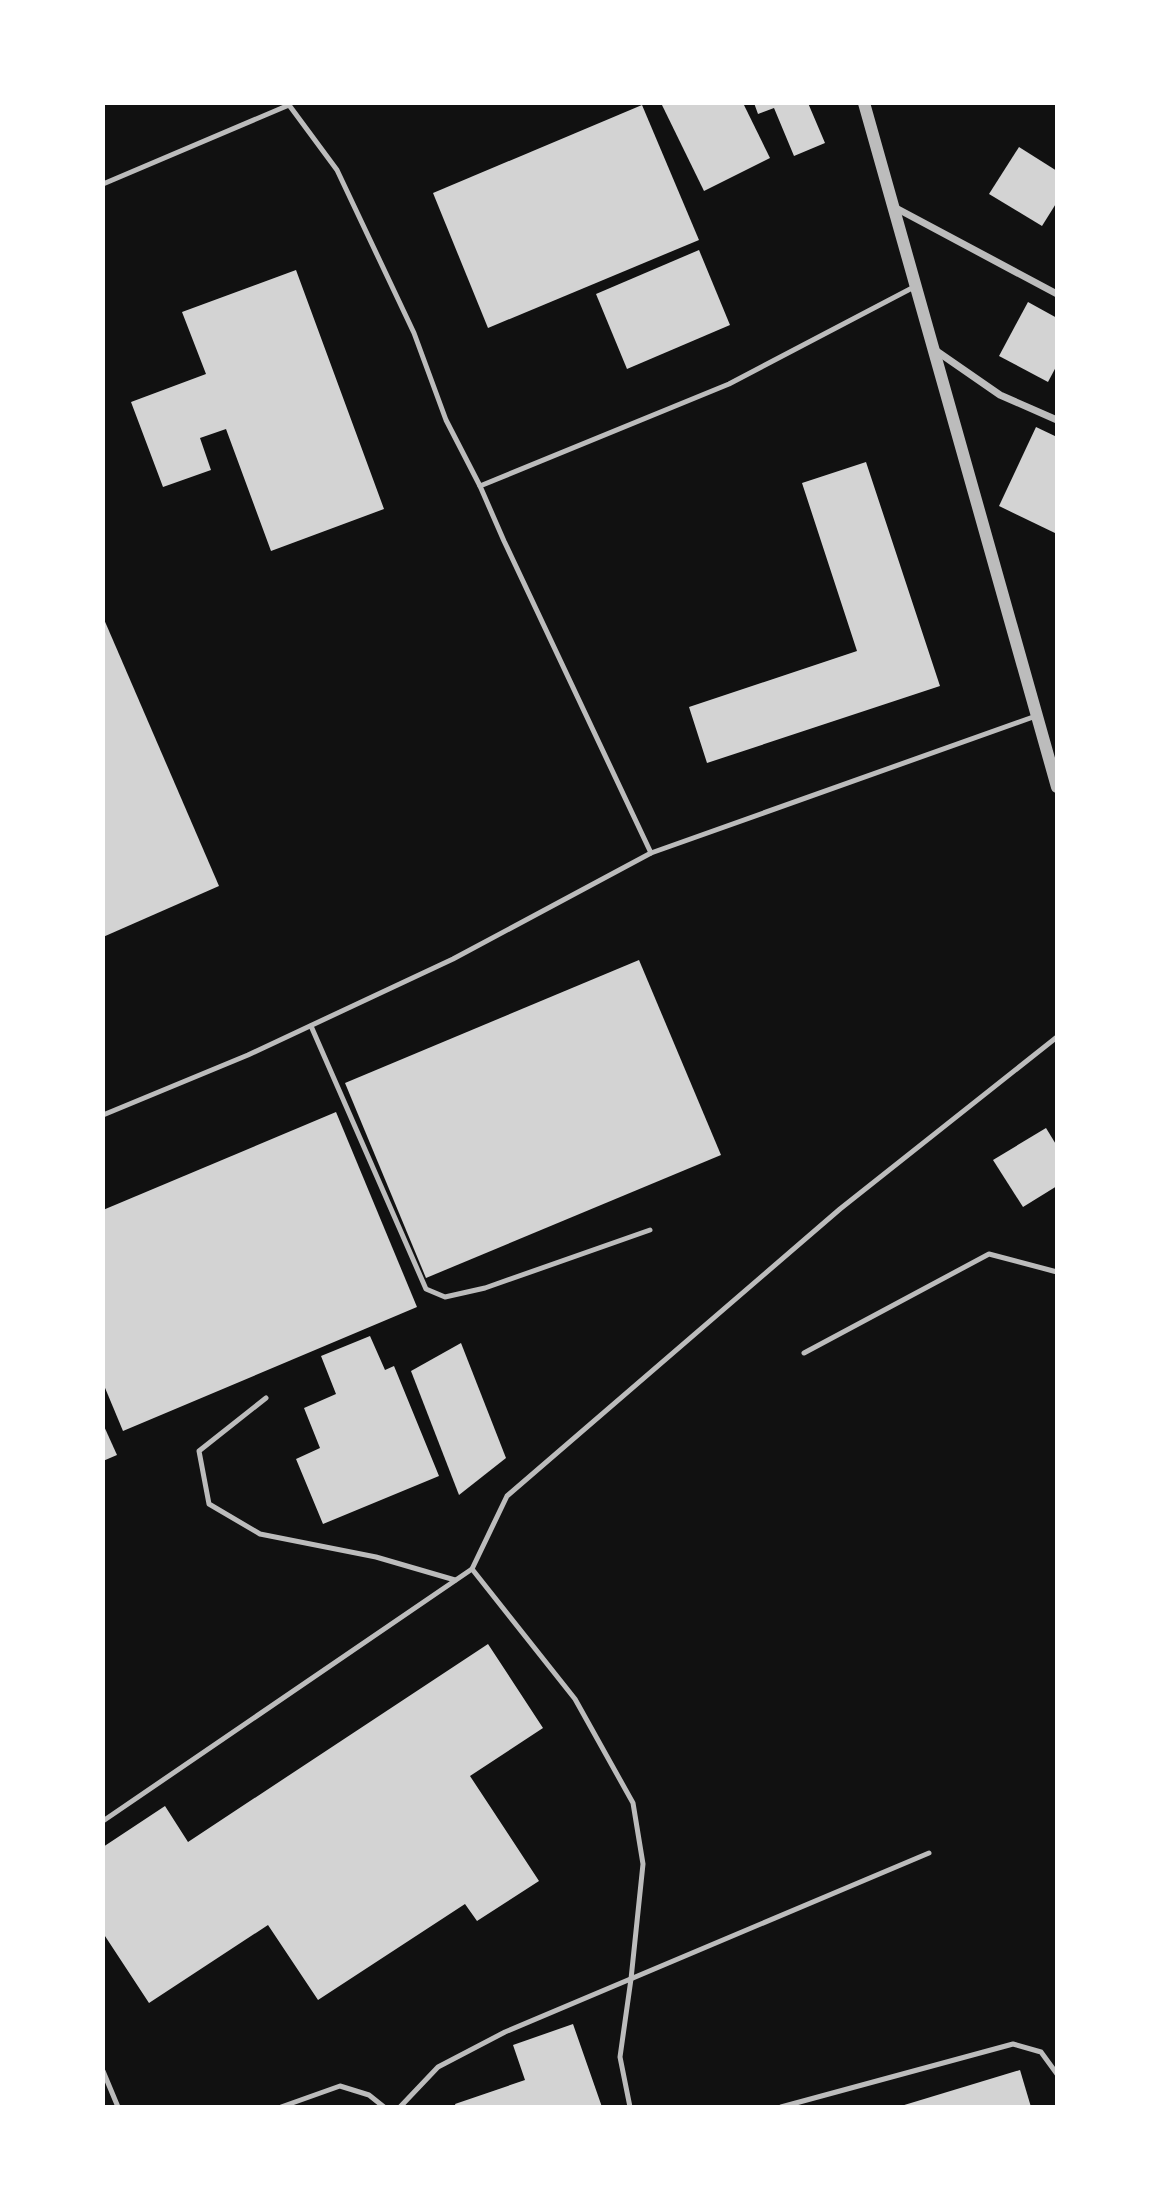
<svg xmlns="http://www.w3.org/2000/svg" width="1160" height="2210" font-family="Helvetica,sans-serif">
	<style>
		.building { fill: #d3d3d3 }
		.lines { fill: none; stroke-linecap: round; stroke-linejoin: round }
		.service { stroke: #bcbcbc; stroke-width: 5 }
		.minor { stroke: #bcbcbc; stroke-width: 7 }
		.tertiary { stroke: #bcbcbc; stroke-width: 12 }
	</style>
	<rect width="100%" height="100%" fill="#111"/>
	<g class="building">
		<polygon points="661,103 743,103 770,158 704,191"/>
		<polygon points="754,103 808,103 825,143 794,156 774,108 758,114"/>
		<polygon points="642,105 699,240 488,328 433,193"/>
		<polygon points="1019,147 1057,171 1057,202 1042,226 989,194"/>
		<polygon points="699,250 730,325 627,369 596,294"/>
		<polygon points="296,270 384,509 271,551 226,429 200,438 211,470 163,487 131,402 206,374 182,312"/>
		<polygon points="1028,302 1057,318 1057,365 1048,382 999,356"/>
		<polygon points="1036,427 1057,437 1057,534 999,506"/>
		<polygon points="866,462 940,686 707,763 689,707 857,651 802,483"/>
		<polygon points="103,617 219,886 103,937"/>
		<polygon points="639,960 721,1155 426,1278 345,1083"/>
		<polygon points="336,1112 417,1307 123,1431 103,1383 103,1210"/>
		<polygon points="1046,1128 1057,1146 1057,1186 1023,1207 993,1160"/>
		<polygon points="370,1336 385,1370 394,1366 439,1476 323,1524 296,1459 320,1448 304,1408 336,1394 321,1356"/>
		<polygon points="461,1343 506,1458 459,1495 411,1371"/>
		<polygon points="103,1424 117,1455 103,1461"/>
		<polygon points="488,1644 543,1728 470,1776 539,1881 477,1921 465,1904 318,2000 268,1925 149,2003 103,1933 103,1847 165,1806 188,1842"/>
		<polygon points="573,2024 602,2107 456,2107 455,2104 525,2080 513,2045"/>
		<polygon points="1020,2070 1031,2107 901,2107 901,2106"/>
	</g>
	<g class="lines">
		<g class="service">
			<polyline points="103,184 289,105 337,170 414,333 446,420 480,486"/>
			<polyline points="914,287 729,384 480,486 504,541 651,853 1036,716"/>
			<polyline points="311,1026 426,1289 445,1297 485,1288 650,1230"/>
			<polyline points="103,1115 248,1055 453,959 651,853"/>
			<polyline points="804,1353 989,1254 1057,1272"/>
			<polyline points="266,1398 199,1451 209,1504 260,1534 376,1557 455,1580"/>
			<polyline points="472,1569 575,1699 633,1803 643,1864 631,1979 620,2057 630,2107"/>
			<polyline points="103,1821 472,1569 507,1496 840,1209 1057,1037"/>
			<polyline points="103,2071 118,2107"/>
			<polyline points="281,2107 340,2086 369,2095 384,2107"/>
			<polyline points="400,2107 438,2067 505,2032 929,1853"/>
			<polyline points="781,2107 1013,2044 1041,2052 1057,2074"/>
		</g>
		<g class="minor">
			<polyline points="894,207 1057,294"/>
			<polyline points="935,350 1000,395 1057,420"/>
		</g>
		<polyline class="tertiary" points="864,103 1057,787"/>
	</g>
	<rect width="1160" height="2210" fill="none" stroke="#ffffff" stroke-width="210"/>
</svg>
